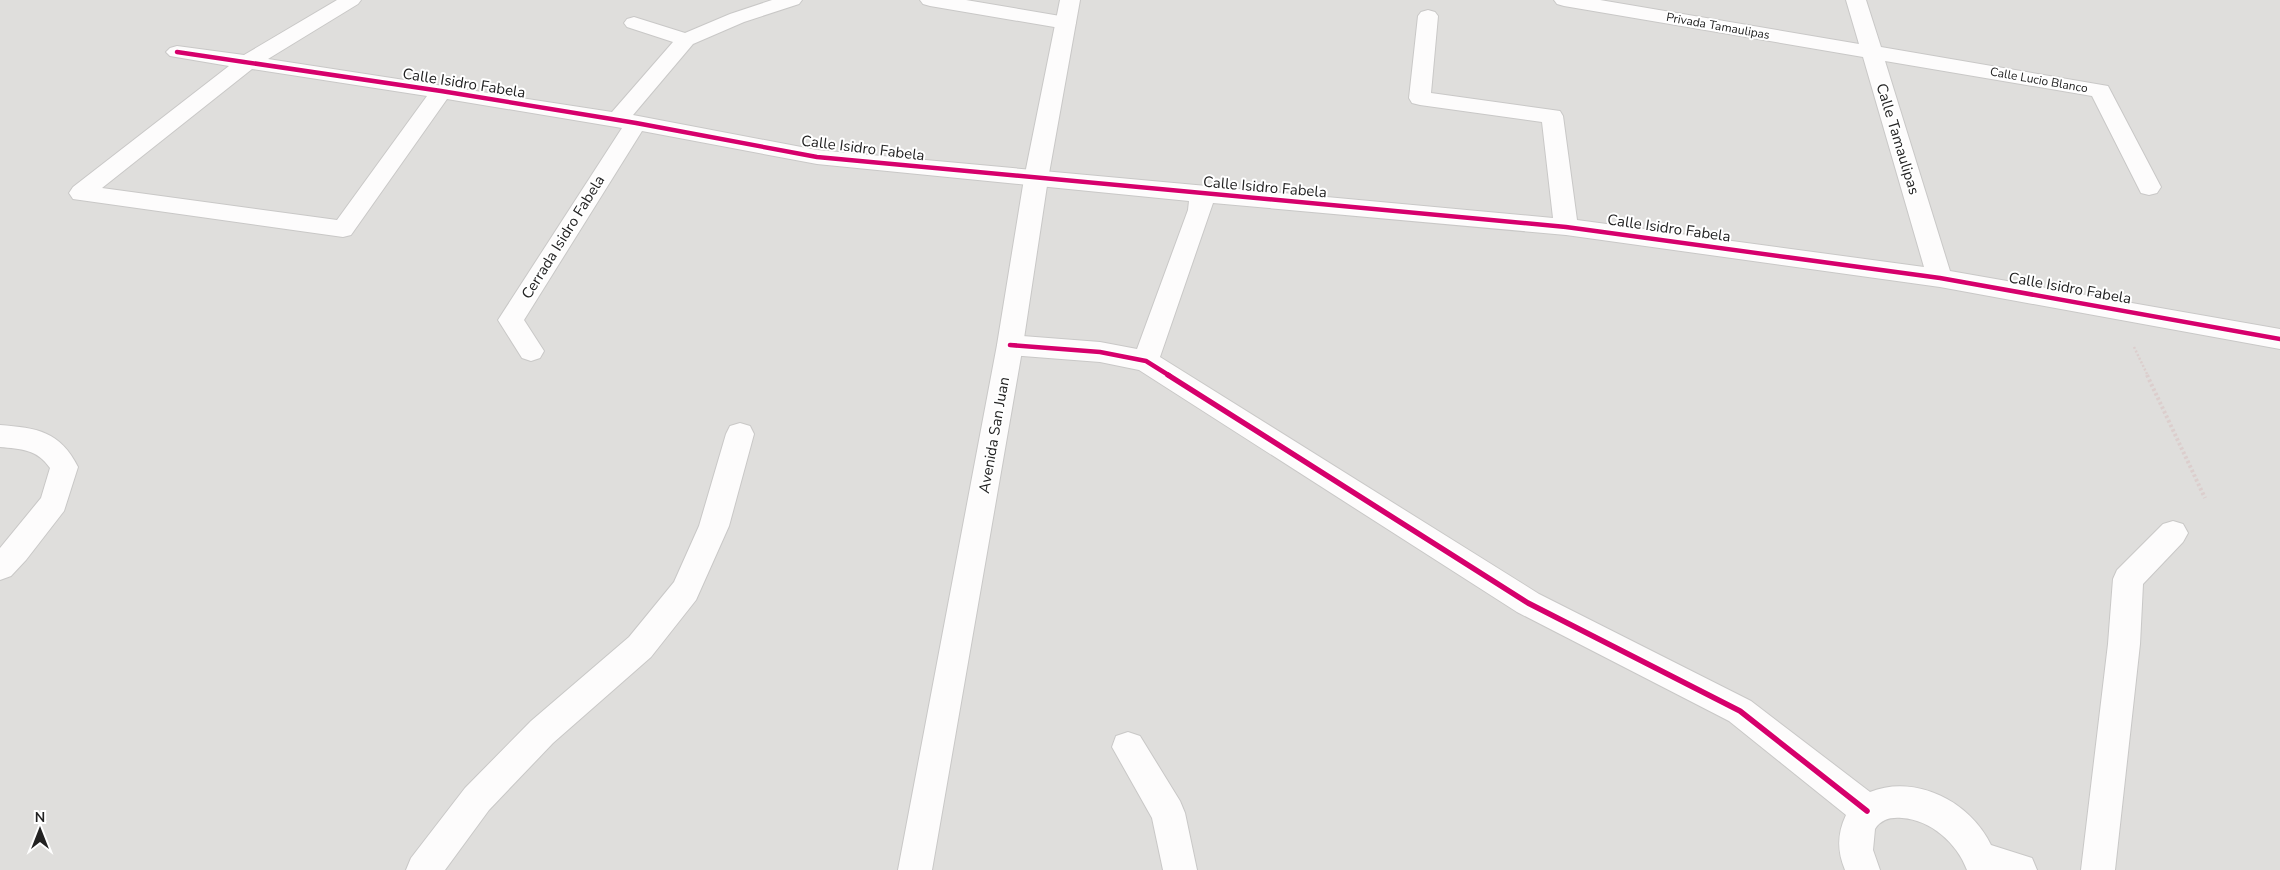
<svg xmlns="http://www.w3.org/2000/svg" width="2280" height="870" font-family="'Nunito Sans',sans-serif">
	<style>
		.residential { fill: #dfdedc }
		.lines { fill: none; stroke-linecap: round; stroke-linejoin: round }
		.minor-casing { stroke: #c9c8c7; stroke-width: 2 }
		.tertiary-casing { stroke: #c9c8c7; stroke-width: 2 }
		.path-far1 { stroke: #dccecd; stroke-width: 2.5; stroke-dasharray: 2 2; stroke-linecap: butt }
		.path { stroke: #dccecd; stroke-width: 4; stroke-dasharray: 2.5 2.5; stroke-linecap: butt }
		.minor { fill: #fdfcfc; fill-rule: evenodd }
		.tertiary { fill: #fdfcfc; fill-rule: evenodd }
		.cycleway-far1-casing { stroke: #fff; stroke-width: 7 }
		.cycleway-casing { stroke: #fff; stroke-width: 9 }
		.cycleway-far1 { stroke: #d6006c; stroke-width: 4.5 }
		.cycleway { stroke: #d6006c; stroke-width: 5.5 }
		.labels { text-anchor: middle; dominant-baseline: central; stroke-width: 4; stroke-linejoin: round; paint-order: stroke }
		.far-street-label { font-size: 12px; fill: #222; stroke: #fff }
		.street-label { font-size: 15px; fill: #222; stroke: #fff }
	</style>
	<rect width="100%" height="100%" fill="#f0eeeb"/>
	<rect class="residential" x="0" y="0" width="2280" height="870"/>
	<g class="lines">
		<defs>
			<g id="minor">
				<path d="M 337,0 L 361,0 L 358,4 L 268,59 L 612,112 L 673,42 L 627,27 L 624,23 L 627,19 L 634,17 L 685,33 L 730,14 L 772,0 L 802,0 L 799,4 L 744,22 L 693,44 L 633,115 L 817,150 L 1553,218 L 1542,122 L 1420,105 L 1412,103 L 1409,98 L 1418,16 L 1421,12 L 1428,10 L 1435,12 L 1438,16 L 1431,93 L 1560,111 L 1563,116 L 1577,220 L 1924,267 L 1863,57 L 1564,6 L 1557,4 L 1554,0 L 1600,0 L 1859,44 L 1846,0 L 1866,0 L 1881,47 L 2108,86 L 2161,187 L 2157,193 L 2149,195 L 2141,193 L 2092,96 L 1885,61 L 1950,271 L 2280,329 L 2280,349 L 1940,287 L 1566,235 L 1213,203 L 1160,357 L 1539,594 L 1751,701 L 1870,792 C 1915,774 1970,801 1991,845 L 2032,858 L 2037,870 L 1967,870 C 1957,843 1931,820 1902,818 C 1891,817 1881,819 1875,829 L 1873,850 L 1880,870 L 1845,870 C 1837,851 1837,834 1846,815 L 1729,721 L 1517,612 L 1139,370 L 1100,362 L 1010,355 L 1001,352 L 997,345 L 1001,338 L 1010,335 L 1100,342 L 1137,349 L 1188,210 L 1189,201 L 817,164 L 642,131 L 524,320 L 544,351 L 540,358 L 531,361 L 522,358 L 498,320 L 622,128 L 447,99 L 351,235 L 343,237 L 73,199 L 69,193 L 73,187 L 229,66 L 170,56 L 166,52 L 170,48 L 177,46 L 244,55 ZM 252,69 L 427,96 L 337,220 L 102,188 Z"/>
				<polygon points="920,0 966,0 1066,17 1073,19 1076,23 1073,27 1066,29 930,6 923,4"/>
				<polygon points="740,423 750,426 754,434 729,526 696,600 651,657 553,743 489,810 445,870 406,870 411,858 465,788 531,721 629,637 674,582 699,526 726,434 730,426"/>
				<path d="M 0,425 C 37,428 60,431 78,467 L 64,511 L 26,560 L 11,576 L 0,580 L 0,548 L 41,498 L 50,468 C 37,449 21,449 0,447 Z"/>
				<polygon points="2173,521 2183,524 2188,533 2183,542 2143,584 2140,644 2115,870 2081,870 2108,644 2113,579 2117,570 2163,524"/>
				<polygon points="1128,732 1140,736 1180,801 1185,813 1197,870 1163,870 1152,818 1112,747 1116,736"/>
			</g>
			<polygon id="tertiary" points="1060,0 1080,0 1048,179 1023,345 932,870 898,870 997,345 1024,179"/>
		</defs>
		<use href="#minor" class="minor-casing"/>
		<use href="#tertiary" class="tertiary-casing"/>
		<polyline class="path-far1" points="2134,347 2148,376"/>
		<polyline class="path" points="2147,375 2205,498"/>
		<use href="#minor" class="minor"/>
		<use href="#tertiary" class="tertiary"/>
		<defs>
			<g id="cycleway-far1">
				<polyline points="177,52 441,91 636,123 817,157 1566,227 1940,278 2280,339"/>
				<polyline points="1010,345 1100,352 1146,361 1170,376"/>
			</g>
			<polyline id="cycleway" points="1168,375 1528,603 1740,711 1867,811"/>
		</defs>
		<use href="#cycleway-far1" class="cycleway-far1-casing"/>
		<use href="#cycleway" class="cycleway-casing"/>
		<use href="#cycleway-far1" class="cycleway-far1"/>
		<use href="#cycleway" class="cycleway"/>
	</g>
	<g class="labels">
		<g class="far-street-label">
			<text transform="translate(1718 26) rotate(10)">Privada Tamaulipas</text>
			<text transform="translate(2039 80) rotate(10)">Calle Lucio Blanco</text>
		</g>
		<g class="street-label">
			<text transform="translate(464 83) rotate(9)">Calle Isidro Fabela</text>
			<text transform="translate(1898 139) rotate(73)">Calle Tamaulipas</text>
			<text transform="translate(863 148) rotate(7)">Calle Isidro Fabela</text>
			<text transform="translate(1265 187) rotate(5)">Calle Isidro Fabela</text>
			<text transform="translate(1669 228) rotate(8)">Calle Isidro Fabela</text>
			<text transform="translate(563 237) rotate(-58)">Cerrada Isidro Fabela</text>
			<text transform="translate(2070 288) rotate(10)">Calle Isidro Fabela</text>
			<text transform="translate(994 435) rotate(-80)">Avenida San Juan</text>
		</g>
	</g>
	<g transform="translate(40 830)" stroke="#ffffff" stroke-width="4" paint-order="stroke">
	<path d="M0-4L9 19L0 12L-9 19Z" fill="#222222"/>
	<text y="-8" font-size="14" font-weight="bold" text-anchor="middle" fill="#222222">N</text>
	</g>
</svg>
